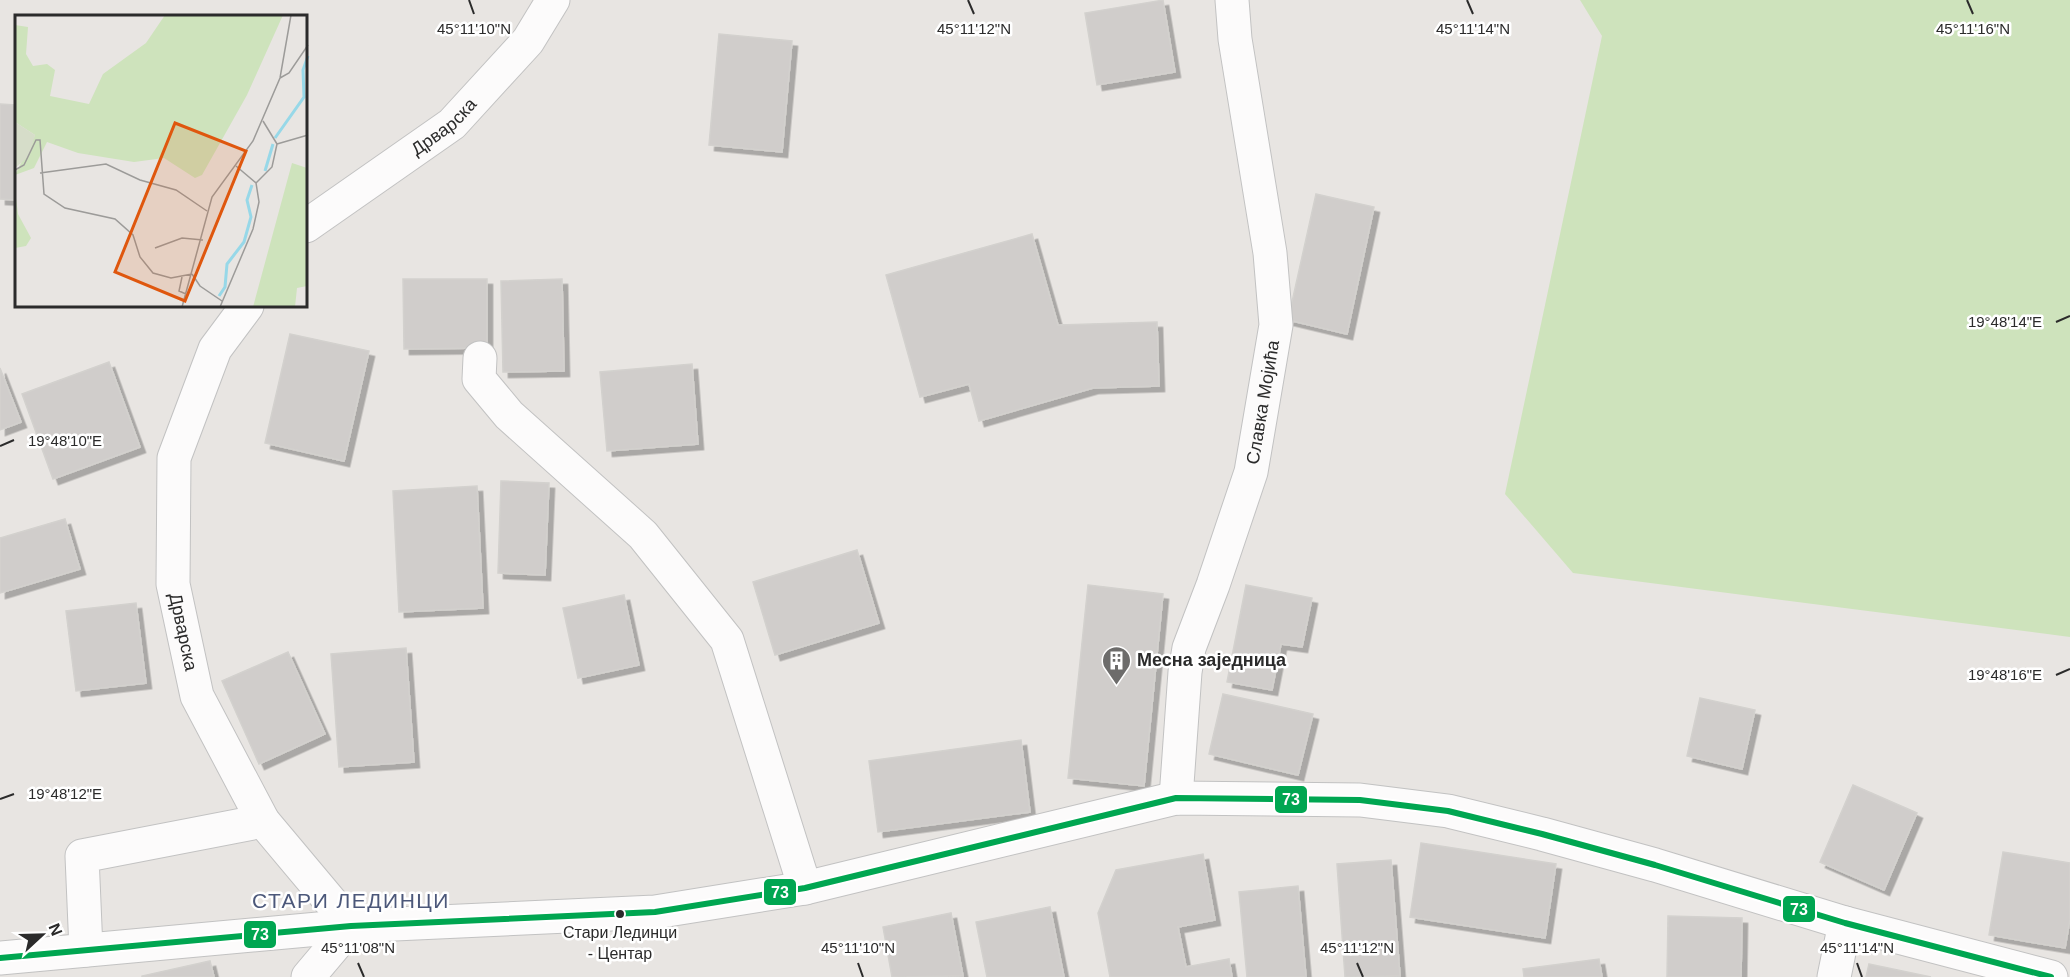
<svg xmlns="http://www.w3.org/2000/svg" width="2070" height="977" font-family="Helvetica,sans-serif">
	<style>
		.green { fill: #cee3bc }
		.building { fill: #d0cdcb; stroke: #d3d1ce; stroke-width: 1.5; filter: url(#shadow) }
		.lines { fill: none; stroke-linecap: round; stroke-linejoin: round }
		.minor-casing { stroke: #c2c2c2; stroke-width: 35 }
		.minor { stroke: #fcfbfb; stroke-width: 33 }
		.bus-1-casing { stroke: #fff; stroke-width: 10 }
		.bus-1 { stroke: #00a651; stroke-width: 6 }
		.ticks { fill: none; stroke: #2b2b2b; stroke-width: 2 }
		.bus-dot { fill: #2b2b2b; stroke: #fff; stroke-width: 2 }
		.labels { text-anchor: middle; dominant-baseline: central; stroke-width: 5; stroke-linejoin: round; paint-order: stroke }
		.bus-label { font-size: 16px; fill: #2b2b2b; stroke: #fff }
		.street-label { font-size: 18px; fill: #2b2b2b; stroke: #fff }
		.poi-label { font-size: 18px; font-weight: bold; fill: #2b2b2b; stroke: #fff; text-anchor: start }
		.quarter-label { font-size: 21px; letter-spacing: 1.5px; fill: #4c587a; stroke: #fff }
		.inset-river { fill: none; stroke: #97d8e8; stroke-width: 3 }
		.inset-road { fill: none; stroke: #9c9b99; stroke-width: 1.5 }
		.view { fill: #df570e; fill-opacity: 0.15; stroke: #df570e; stroke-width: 3 }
		.inset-edge { fill: none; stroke: #2b2b2b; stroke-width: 3 }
		.ticks-label { font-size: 15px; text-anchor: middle; fill: #2b2b2b; stroke: #fff; stroke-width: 5; stroke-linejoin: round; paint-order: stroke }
		.line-badge { stroke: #fff; stroke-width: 2 }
		.badge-label { font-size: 16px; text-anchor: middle; font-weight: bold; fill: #fff }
	</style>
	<defs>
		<filter id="shadow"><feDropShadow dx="5.5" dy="5.5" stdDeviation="0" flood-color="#0004"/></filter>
	</defs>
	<rect width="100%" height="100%" fill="#e8e5e2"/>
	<polygon class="green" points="1580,0 2070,0 2070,637 1573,573 1505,494 1602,36"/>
	<g class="building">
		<polygon points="1163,0 1175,72 1097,85 1085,13"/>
		<polygon points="719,34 792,41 782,152 709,145"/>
		<polygon points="0,104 16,105 16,200 0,199"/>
		<polygon points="1316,194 1374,207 1347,334 1288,320"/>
		<polygon points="1032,234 1058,325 1157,322 1159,386 1093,388 979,421 969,384 920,397 886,275"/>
		<polygon points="403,279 487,279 487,348 404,349"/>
		<polygon points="562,279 564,371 503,372 501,281"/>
		<polygon points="290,334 369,351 344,461 265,443"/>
		<polygon points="109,362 140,447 53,479 22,394"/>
		<polygon points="692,364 698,444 607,451 600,372"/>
		<polygon points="0,368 21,422 0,430"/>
		<polygon points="501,481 549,483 545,575 498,573"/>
		<polygon points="477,486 483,608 399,612 393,491"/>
		<polygon points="65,519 80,569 0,593 0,538"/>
		<polygon points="857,550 879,623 775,655 753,582"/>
		<polygon points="1088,585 1163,594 1144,786 1068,778"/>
		<polygon points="1246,585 1312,598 1302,647 1281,644 1272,690 1227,682"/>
		<polygon points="624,595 639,665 578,678 563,608"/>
		<polygon points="136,603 146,683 76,691 66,611"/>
		<polygon points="406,648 414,762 339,767 331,654"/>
		<polygon points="288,652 325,734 259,764 222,681"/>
		<polygon points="1223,694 1313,714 1298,775 1209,754"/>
		<polygon points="1700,698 1755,710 1742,769 1687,756"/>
		<polygon points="1021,740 1030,812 878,832 869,761"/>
		<polygon points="1853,785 1917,813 1884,890 1820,862"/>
		<polygon points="1421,843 1556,864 1545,938 1410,917"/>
		<polygon points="2003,852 2070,863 2070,919 2065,948 1989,935"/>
		<polygon points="1203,854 1215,920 1178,927 1186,967 1229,959 1232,977 1110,977 1098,913 1116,870"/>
		<polygon points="1391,860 1400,976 1345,977 1337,864"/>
		<polygon points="1298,886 1306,977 1247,977 1239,892"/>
		<polygon points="1050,907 1064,977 987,977 976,922"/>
		<polygon points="951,913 963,976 892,977 883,927"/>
		<polygon points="1668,916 1742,918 1741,977 1667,977"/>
		<polygon points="1599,959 1602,977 1524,977 1523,969"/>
		<polygon points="210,961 214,977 142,977 142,976"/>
		<polygon points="1869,964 1931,977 1866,977"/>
	</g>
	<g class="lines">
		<defs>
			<g id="minor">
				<path id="s1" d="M 306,226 L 452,124 L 528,41 L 553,0"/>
				<path id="s2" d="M 247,306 L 215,349 L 174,458 L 173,584 L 197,696 L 263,821 L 351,926"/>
				<polyline points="480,358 479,379 509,415 643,535 727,640 805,888"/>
				<path id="s3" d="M 1176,798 L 1185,672 L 1189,648 L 1213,585 L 1251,472 L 1276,325 L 1270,253 L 1235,39 L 1232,0"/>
				<polyline points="86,950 82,856 263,821"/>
				<polyline points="0,958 351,926 655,912 805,888 1176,798 1360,800 1448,811 1542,834 1655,865 1845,923 2051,977"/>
				<polyline points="308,977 351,926"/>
				<polyline points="1834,977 1845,923"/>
			</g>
		</defs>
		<use href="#minor" class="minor-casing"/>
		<use href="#minor" class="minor"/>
		<defs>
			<polyline id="bus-1" points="0,958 351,926 655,912 805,888 1176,798 1360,800 1448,811 1542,834 1655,865 1845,923 2051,977"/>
		</defs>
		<use href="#bus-1" class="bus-1-casing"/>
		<use href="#bus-1" class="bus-1"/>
	</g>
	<path class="ticks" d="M 469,0 L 474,14M 968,0 L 974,14M 1467,0 L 1473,14M 1967,0 L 1973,14M 2056,322 L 2070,316M 0,446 L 14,440M 2056,675 L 2070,669M 0,799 L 14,794M 358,963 L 364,977M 858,963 L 863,977M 1357,963 L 1363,977M 1857,963 L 1862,977"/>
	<defs>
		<symbol id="building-pin" viewBox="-11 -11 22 30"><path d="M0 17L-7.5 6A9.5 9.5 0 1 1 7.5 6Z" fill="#6d6c6b" stroke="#fff"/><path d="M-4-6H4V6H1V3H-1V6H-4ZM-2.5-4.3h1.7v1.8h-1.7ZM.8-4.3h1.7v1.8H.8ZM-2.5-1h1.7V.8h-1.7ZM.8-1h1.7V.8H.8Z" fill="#fff"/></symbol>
	</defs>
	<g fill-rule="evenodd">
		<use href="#building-pin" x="1100" y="644" width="33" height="45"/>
	</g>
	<circle class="bus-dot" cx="620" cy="914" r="5"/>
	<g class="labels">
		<g class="bus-label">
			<text x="620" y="932">Стари Лединци<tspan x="620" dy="21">- Центар</tspan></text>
		</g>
		<g class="street-label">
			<text stroke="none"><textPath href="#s1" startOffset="170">Дрварска</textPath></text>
			<text stroke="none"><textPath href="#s3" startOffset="408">Славка Мојића</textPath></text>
			<text stroke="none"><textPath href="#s2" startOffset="345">Дрварска</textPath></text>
		</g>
		<g class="poi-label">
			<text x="1137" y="660">Месна заједница</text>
		</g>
		<g class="quarter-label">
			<text x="351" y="900">СТАРИ ЛЕДИНЦИ</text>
		</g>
	</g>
	<g transform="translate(15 15)">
		<rect width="292" height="292" fill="#e8e5e2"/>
		<path d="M 150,0 L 268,0 L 232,80 L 187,160 L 180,163 L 149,143 L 119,147 L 63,138 L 32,127 L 19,153 L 0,160 L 20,120 L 0,107 L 0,10 L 13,12 L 11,39 L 18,51 L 32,49 L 40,55 L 35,81 L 74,89 L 88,59 L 131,28 ZM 277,148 L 292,153 L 292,271 L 282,273 L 280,292 L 238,292 ZM 0,176 L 3,199 L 16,223 L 11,231 L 0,233 Z" fill="#cee3bc"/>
		<path d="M 0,107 L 20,120 L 14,141 L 0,153 Z" fill="#d6ddc9"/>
		<path class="inset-river" d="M 260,123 L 289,82 L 288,55 L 293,41M 250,156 L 258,129M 204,281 L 210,272 L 212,249 L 229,227 L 236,202 L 232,185 L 237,170"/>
		<path class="inset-road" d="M 265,63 L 274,58 L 293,30M 248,106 L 262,129M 262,129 L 293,120M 0,155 L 9,150 L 21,125 L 25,125 L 29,179 L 50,193 L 100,204 L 118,220 L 125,242 L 138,258 L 156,263 L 177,259M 25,158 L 91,149 L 125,165 L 161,175 L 192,196M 241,168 L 257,152 L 262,129M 140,233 L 167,223 L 188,225M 177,259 L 185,271 L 207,286M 167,262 L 164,276 L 171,279M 167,292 L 197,182 L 238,126 L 265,63 L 276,0M 205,292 L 238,214 L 244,187 L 241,168 L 221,151"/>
		<path class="view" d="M 160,108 L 231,136 L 170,286 L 100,257 Z"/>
		<rect width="292" height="292" class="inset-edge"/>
	</g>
	<g class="ticks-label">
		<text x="474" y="34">45°11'10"N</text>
		<text x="974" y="34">45°11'12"N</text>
		<text x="1473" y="34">45°11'14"N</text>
		<text x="1973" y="34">45°11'16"N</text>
		<text x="2005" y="327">19°48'14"E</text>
		<text x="65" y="446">19°48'10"E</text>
		<text x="2005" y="680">19°48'16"E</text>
		<text x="65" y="799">19°48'12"E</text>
		<text x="358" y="953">45°11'08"N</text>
		<text x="858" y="953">45°11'10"N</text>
		<text x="1357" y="953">45°11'12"N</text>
		<text x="1857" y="953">45°11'14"N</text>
	</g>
	<g class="line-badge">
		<rect x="1274" y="785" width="34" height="29" rx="6" fill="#00a651"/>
		<rect x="763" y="878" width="34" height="28" rx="6" fill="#00a651"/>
		<rect x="1782" y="895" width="34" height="28" rx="6" fill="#00a651"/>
		<rect x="243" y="920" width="34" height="29" rx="6" fill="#00a651"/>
	</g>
	<g class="badge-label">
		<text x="1291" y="805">73</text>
		<text x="780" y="898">73</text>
		<text x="1799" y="915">73</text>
		<text x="260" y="940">73</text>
	</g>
	<g transform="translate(42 935) rotate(68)" stroke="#ffffff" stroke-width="4.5" paint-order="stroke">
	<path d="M0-4.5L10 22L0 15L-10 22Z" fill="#2b2b2b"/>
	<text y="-9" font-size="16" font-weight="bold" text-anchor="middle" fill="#2b2b2b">N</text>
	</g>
</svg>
